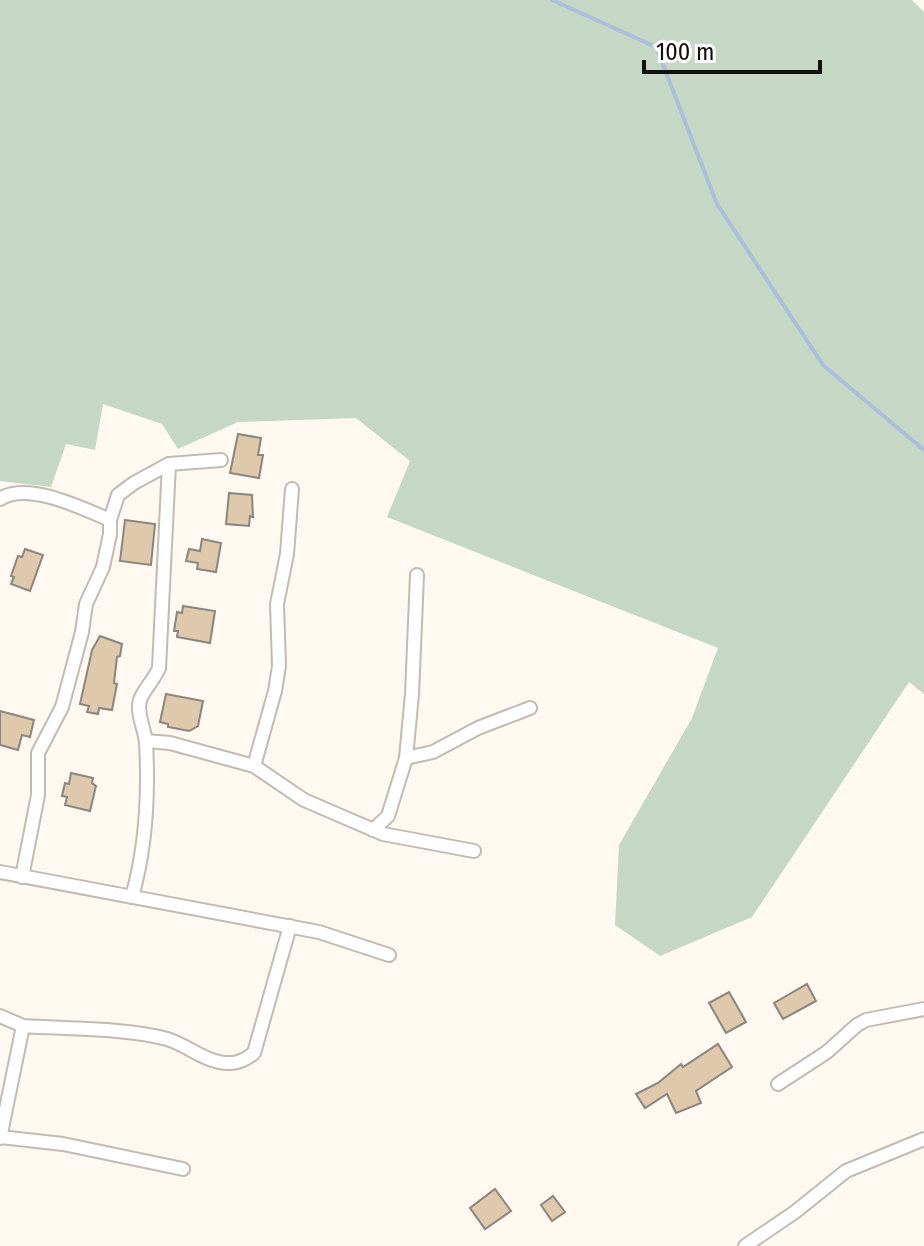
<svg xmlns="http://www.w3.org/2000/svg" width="924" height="1246" font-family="'Fira Sans Condensed',sans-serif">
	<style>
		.green { fill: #c4d8c5 }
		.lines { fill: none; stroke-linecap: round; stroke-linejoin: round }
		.stream { stroke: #abbedb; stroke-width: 4 }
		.building { fill: #dfc9ac; stroke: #8a857e; stroke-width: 2 }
		.minor-casing { stroke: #c1bbb4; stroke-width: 16 }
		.minor { stroke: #fff; stroke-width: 12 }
	</style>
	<rect width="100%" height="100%" fill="#fff9f2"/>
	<polygon class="green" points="0,0 912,0 924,12 924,694 909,682 752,917 660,956 615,925 619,845 692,718 718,648 387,517 410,461 356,418 238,422 178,449 162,424 103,404 95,450 66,444 51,487 0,481"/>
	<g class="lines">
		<polyline class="stream" points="552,0 656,47 717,204 823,365 924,450"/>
	</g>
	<g class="building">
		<polygon points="238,434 261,438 258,455 263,455 259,478 230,473"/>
		<polygon points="229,493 252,495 253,517 250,516 249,526 226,524"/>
		<polygon points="125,520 155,524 151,565 120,561"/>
		<polygon points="202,539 221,543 216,572 197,569 198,563 186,561 189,549 200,551"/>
		<polygon points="25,549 43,555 30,591 11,584 14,577 11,576 18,556 22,557"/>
		<polygon points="183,606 215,611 210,643 177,637 178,631 174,631 177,612 182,613"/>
		<polygon points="100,636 122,644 120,656 117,657 114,683 117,684 112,710 99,708 98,714 87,712 89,706 80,704 92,650"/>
		<polygon points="166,694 203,701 198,726 189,731 168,727 168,724 160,722"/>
		<polygon points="0,711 34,720 30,737 22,735 18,750 0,745"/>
		<polygon points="71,773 93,778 92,783 96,786 90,811 65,805 67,797 62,796 65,783 69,784"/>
		<polygon points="807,984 816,1001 783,1019 774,1003"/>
		<polygon points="729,992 746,1022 726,1033 709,1003"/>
		<polygon points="718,1044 732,1067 696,1091 701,1103 676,1113 667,1094 645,1108 636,1094 658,1083 681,1064 683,1067"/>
		<polygon points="495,1189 511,1211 485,1229 470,1208"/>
		<polygon points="553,1196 565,1212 552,1221 541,1205"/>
	</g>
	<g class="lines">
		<defs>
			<g id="minor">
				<path d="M 0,499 C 27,481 82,508 110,520"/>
				<polyline points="146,741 170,743 254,766 304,800 383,834 474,851"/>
				<polyline points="406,758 433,752 478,728 530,708"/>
				<polyline points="254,766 275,691 279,666 277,604 287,554 292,489"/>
				<polyline points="373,830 388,816 406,758 412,694 417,575"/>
				<polyline points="0,872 319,932 389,955"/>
				<polyline points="22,877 38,795 38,753 62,707 82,632 86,604 103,567 110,534 110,520 118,495 134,483 169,464 221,460"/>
				<path d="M 132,897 C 146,847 149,795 146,743 C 145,729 136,714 140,700 C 144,689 154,680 159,668 L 169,464"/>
				<polyline points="0,1016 23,1026"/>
				<polyline points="778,1084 827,1052 857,1025 866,1020 924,1009"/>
				<polyline points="0,1137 63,1144 183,1169"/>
				<path d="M 0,1138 L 23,1026 C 66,1029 128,1028 167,1039 C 185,1044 201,1059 219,1062 C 233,1065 243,1062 254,1053 L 290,926"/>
				<polyline points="745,1246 795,1212 846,1171 924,1139"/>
			</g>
		</defs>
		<use href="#minor" class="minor-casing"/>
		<use href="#minor" class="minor"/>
	</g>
	<path d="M644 60v12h176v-12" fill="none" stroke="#110f0d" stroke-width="4"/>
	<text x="656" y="60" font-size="24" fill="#110f0d" stroke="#ffffff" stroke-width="6" paint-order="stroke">100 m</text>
</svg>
